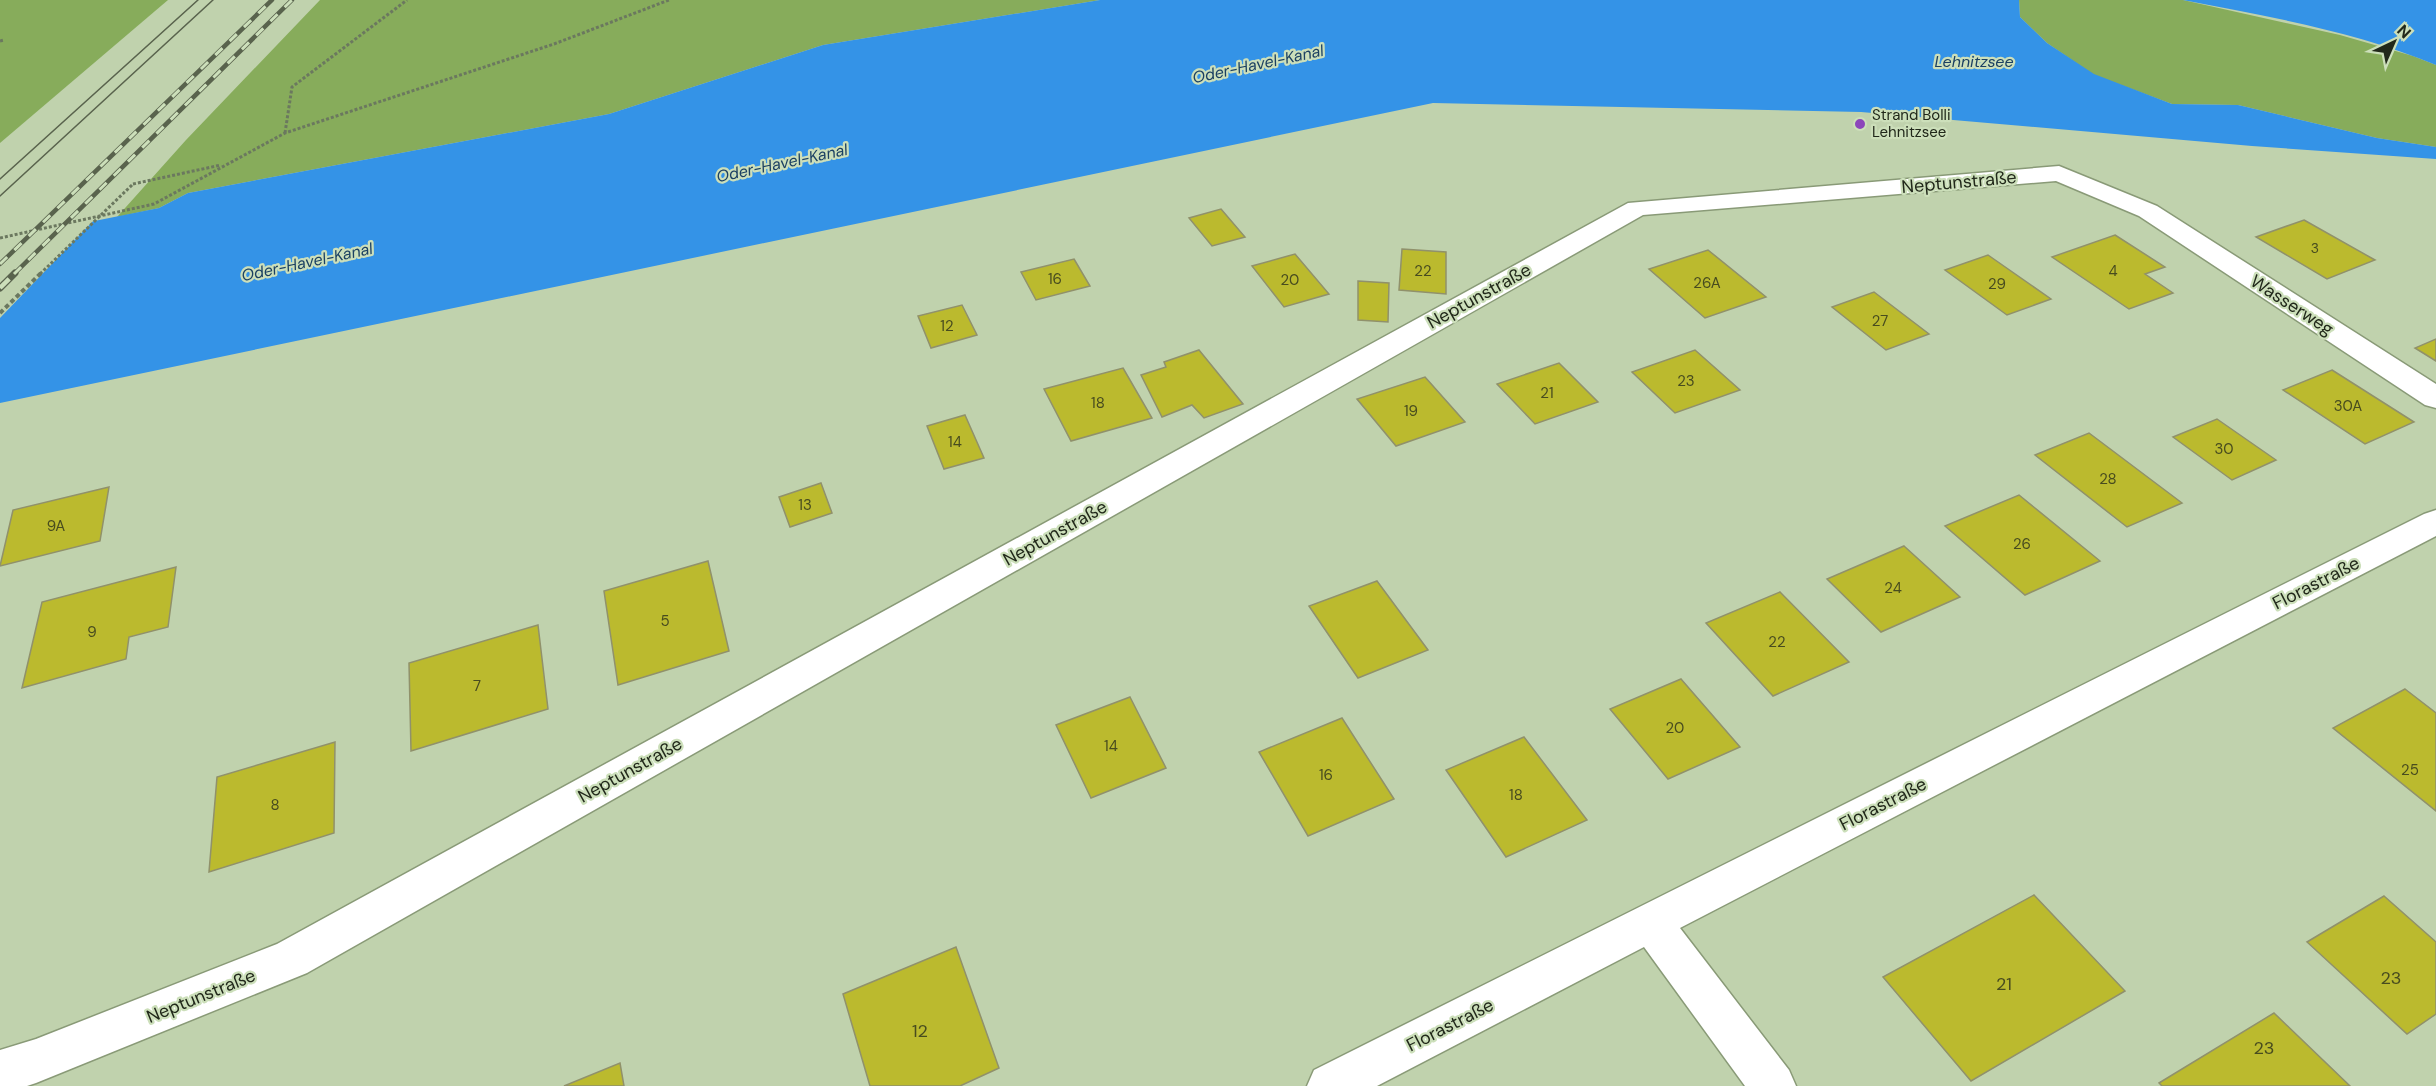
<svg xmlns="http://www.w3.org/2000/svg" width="2436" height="1086" font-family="'DM Sans',sans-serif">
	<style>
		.green { fill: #87ac5b }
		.water { fill: #3493e7 }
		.pier { fill: #c0d2ad }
		.building { fill: #bbba2e; stroke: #90916b; stroke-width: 1.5 }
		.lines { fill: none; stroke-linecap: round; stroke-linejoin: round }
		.street-casing { stroke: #899a77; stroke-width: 3 }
		.path { stroke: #6b785f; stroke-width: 3; stroke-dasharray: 3 2; stroke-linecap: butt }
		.street { fill: #fff; fill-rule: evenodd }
		.tram { stroke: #59634d; stroke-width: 1.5 }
		.rail-far1-casing { stroke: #59634d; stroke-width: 4.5 }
		.rail-casing { stroke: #59634d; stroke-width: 7 }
		.rail-far1 { stroke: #ccdfba; stroke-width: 3; stroke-dasharray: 10; stroke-linecap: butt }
		.rail { stroke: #ccdfba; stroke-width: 4.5; stroke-dasharray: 13; stroke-linecap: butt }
		.path-bridge-far1 { stroke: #6b785f; stroke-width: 3; stroke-dasharray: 3 2; stroke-linecap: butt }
		.path-bridge { stroke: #6b785f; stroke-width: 4; stroke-dasharray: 4.5 3; stroke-linecap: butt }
		.poi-dot { fill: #8c46ba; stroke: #ccdfba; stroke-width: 2 }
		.labels { text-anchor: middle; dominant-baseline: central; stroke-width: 4.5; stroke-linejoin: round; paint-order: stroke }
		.far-number-label { font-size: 14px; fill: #484c1f }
		.far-poi-label { font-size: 15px; fill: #21281a; stroke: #ccdfba; text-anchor: start }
		.number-label { font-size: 15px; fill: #484c1f }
		.far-water-label { font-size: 16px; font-style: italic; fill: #1b4062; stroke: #ccdfba }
		.street-label { font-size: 18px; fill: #21281a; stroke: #ccdfba }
		.near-number-label { font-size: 18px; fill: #484c1f }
	</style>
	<rect width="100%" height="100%" fill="#c0d2ad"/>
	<g class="green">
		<polygon points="0,0 168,0 0,143"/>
		<polygon points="320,0 1100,0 823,45 609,114 188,193 159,208 117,217 186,140"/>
		<polygon points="2019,0 2183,0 2340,35 2413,56 2436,65 2436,147 2377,138 2238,105 2172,104 2094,75 2047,43 2020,17"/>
	</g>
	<g class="water">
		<polygon points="1100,0 2019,0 2020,17 2047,43 2094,74 2172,104 2238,105 2377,138 2436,147 2436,159 2252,146 1861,112 1433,103 0,403 0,240 159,208 188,193 609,114 823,45"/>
		<path d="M 2183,0 L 2436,0 L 2436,65 C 2358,32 2266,16 2183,0 Z"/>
	</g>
	<polygon class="pier" points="97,217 0,318 0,237"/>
	<g class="building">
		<polygon points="1221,209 1245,237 1212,246 1189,218"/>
		<polygon points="2304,220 2375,260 2327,279 2256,237"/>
		<polygon points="2115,235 2165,267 2145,274 2173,293 2129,309 2052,257"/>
		<polygon points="1402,249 1446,252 1446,294 1399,290"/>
		<polygon points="1708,250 1766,297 1705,318 1649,269"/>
		<polygon points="1295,254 1329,294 1284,307 1252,266"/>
		<polygon points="1988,255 2051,299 2007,315 1945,270"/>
		<polygon points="1074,259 1090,286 1036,300 1021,272"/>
		<polygon points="1358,281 1389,283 1388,322 1358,320"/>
		<polygon points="1874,292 1929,334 1886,350 1832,307"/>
		<polygon points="962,305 977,335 931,348 918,316"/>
		<polygon points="2436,339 2436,361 2415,348"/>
		<polygon points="1199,350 1243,404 1204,418 1192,405 1162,417 1141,375 1166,367 1164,362"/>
		<polygon points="1695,350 1740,390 1675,413 1632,372"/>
		<polygon points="1559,363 1598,402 1535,424 1497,384"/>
		<polygon points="1123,368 1152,418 1071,441 1044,389"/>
		<polygon points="2332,370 2414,422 2365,444 2283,390"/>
		<polygon points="1425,377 1465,422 1396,446 1357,399"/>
		<polygon points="965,415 984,458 944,469 927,426"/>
		<polygon points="2217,419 2276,460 2232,480 2173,437"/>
		<polygon points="2089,433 2182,503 2127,527 2035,455"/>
		<polygon points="821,483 832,513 790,527 779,497"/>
		<polygon points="109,487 100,541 0,566 13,510"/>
		<polygon points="2019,495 2100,561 2025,595 1945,526"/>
		<polygon points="1904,546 1960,597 1881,632 1827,579"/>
		<polygon points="708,561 729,651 618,685 604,591"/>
		<polygon points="176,567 168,627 129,637 126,659 22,688 42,602"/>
		<polygon points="1377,581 1428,650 1358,678 1309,606"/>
		<polygon points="1780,592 1849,662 1773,696 1706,623"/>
		<polygon points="538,625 548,709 411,751 409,663"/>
		<polygon points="1681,679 1740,747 1668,779 1610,709"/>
		<polygon points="2405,689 2436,713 2436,811 2333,728"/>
		<polygon points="1130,697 1166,768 1091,798 1056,725"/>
		<polygon points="1342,718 1394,799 1308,836 1259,752"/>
		<polygon points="1524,737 1587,820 1506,857 1446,770"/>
		<polygon points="335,742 334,833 209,872 217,777"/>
		<polygon points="2034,895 2125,991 1971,1081 1883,977"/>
		<polygon points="2384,896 2436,942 2436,1014 2407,1034 2307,942"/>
		<polygon points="956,947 999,1068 960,1086 870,1086 843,994"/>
		<polygon points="2274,1013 2350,1086 2162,1086 2159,1083"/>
		<polygon points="620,1063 624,1086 564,1086"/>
	</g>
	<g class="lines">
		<defs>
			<g id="street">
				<polygon points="2059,166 2157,206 2436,384 2436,408 2425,405 2139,216 2056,181 1643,215 307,973 36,1083 27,1086 0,1086 0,1050 36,1039 277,944 1628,203"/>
				<polygon points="2436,510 2436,536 1680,928 1789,1070 1796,1086 1745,1086 1644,947 1377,1086 1307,1086 1314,1070 2424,514"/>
			</g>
		</defs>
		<use href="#street" class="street-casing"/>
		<g class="path">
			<polyline points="0,41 4,40"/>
			<polyline points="285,133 292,87 407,0"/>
			<polyline points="133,184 221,165"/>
			<polyline points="0,238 154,204 285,133 554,44 669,0"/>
		</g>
		<use href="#street" class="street"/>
		<g class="tram">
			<polyline points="0,179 198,0"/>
			<polyline points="0,196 213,0"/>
		</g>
		<defs>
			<g id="rail-far1">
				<polyline points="0,264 272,0"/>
				<polyline points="14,274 292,0"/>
			</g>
			<polyline id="rail" points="0,288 15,273"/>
		</defs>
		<use href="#rail-far1" class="rail-far1-casing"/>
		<use href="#rail" class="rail-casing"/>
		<use href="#rail-far1" class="rail-far1"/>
		<use href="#rail" class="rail"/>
		<polyline class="path-bridge-far1" points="40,274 133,184"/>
		<polyline class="path-bridge" points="0,313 41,273"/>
	</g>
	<circle class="poi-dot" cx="1860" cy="124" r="6"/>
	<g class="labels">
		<g class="far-number-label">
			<text x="2315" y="248">3</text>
		</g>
		<g class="far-poi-label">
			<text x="1872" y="115">Strand Bolli<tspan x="1872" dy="17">Lehnitzsee</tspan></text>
		</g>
		<g class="number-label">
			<text x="1423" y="271">22</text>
			<text x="2113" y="271">4</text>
			<text x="1055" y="279">16</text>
			<text x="1290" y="280">20</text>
			<text x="1707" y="283">26A</text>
			<text x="1997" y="284">29</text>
			<text x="1880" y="321">27</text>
			<text x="947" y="326">12</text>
			<text x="1686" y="381">23</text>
			<text x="1547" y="393">21</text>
			<text x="1098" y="403">18</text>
			<text x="2348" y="406">30A</text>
			<text x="1411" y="411">19</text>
			<text x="955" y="442">14</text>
			<text x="2224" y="449">30</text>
			<text x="2108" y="479">28</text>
			<text x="805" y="505">13</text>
			<text x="56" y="526">9A</text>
			<text x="2022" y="544">26</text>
			<text x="1893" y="588">24</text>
			<text x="665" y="621">5</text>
			<text x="92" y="632">9</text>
			<text x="1777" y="642">22</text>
			<text x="477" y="686">7</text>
			<text x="1675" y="728">20</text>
			<text x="1111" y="746">14</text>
			<text x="2410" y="770">25</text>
			<text x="1326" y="775">16</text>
			<text x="1516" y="795">18</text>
			<text x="275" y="805">8</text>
		</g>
		<g class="far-water-label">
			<text x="1974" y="61">Lehnitzsee</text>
			<text transform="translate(1258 64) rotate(-12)">Oder-Havel-Kanal</text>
			<text transform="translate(782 163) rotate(-12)">Oder-Havel-Kanal</text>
			<text transform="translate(307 262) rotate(-12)">Oder-Havel-Kanal</text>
		</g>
		<g class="street-label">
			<text transform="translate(1959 182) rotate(-5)">Neptunstraße</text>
			<text transform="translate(1479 296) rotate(-29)">Neptunstraße</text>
			<text transform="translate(2292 305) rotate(33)">Wasserweg</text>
			<text transform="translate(1055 533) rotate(-29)">Neptunstraße</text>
			<text transform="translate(2316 583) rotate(-27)">Florastraße</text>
			<text transform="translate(630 770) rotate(-29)">Neptunstraße</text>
			<text transform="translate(1883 804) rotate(-27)">Florastraße</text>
			<text transform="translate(201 996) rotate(-22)">Neptunstraße</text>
			<text transform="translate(1450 1025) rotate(-27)">Florastraße</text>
		</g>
		<g class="near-number-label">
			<text x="2391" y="978">23</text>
			<text x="2004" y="984">21</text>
			<text x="920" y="1031">12</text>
			<text x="2264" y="1048">23</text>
		</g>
	</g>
	<g transform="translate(2394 42) rotate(44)" stroke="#ccdfba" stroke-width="4.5" paint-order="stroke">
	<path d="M0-4.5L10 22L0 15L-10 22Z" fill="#21281a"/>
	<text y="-9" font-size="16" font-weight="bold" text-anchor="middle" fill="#21281a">N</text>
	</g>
</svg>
